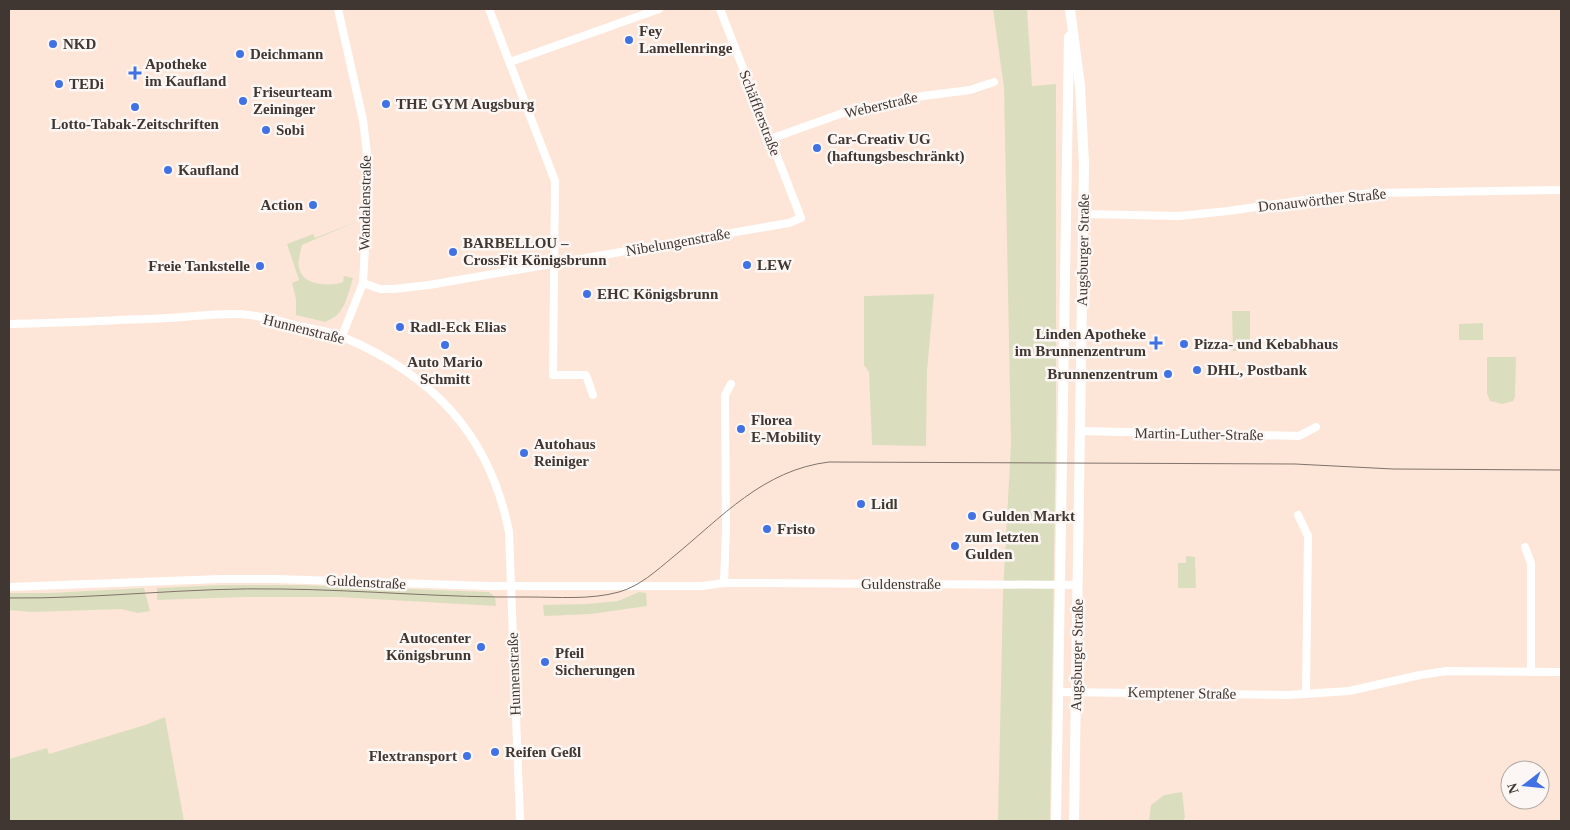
<svg xmlns="http://www.w3.org/2000/svg" width="1570" height="830" font-family="Georgia,serif">
	<style>
		.green { fill: #dbdebe }
		.lines { fill: none; stroke-linecap: round; stroke-linejoin: round }
		.minor { stroke: #fff; stroke-width: 8 }
		.tertiary { stroke: #fff; stroke-width: 10 }
		.tram { stroke: #81736b; stroke-width: 1 }
		.poi-dot { fill: #4172e3; stroke: #fcf7f4; stroke-width: 2 }
		.labels { text-anchor: middle; dominant-baseline: central; stroke-width: 5; stroke-linejoin: round; paint-order: stroke }
		.poi-label { font-size: 15px; font-weight: bold; fill: #403732; stroke: #fcf7f4; text-anchor: start }
		.street-label { font-size: 15px; fill: #403732; stroke: #fcf7f4 }
	</style>
	<rect width="100%" height="100%" fill="#fde6d8"/>
	<g class="green">
		<polygon points="993,9 1027,9 1032,86 1056,84 1056,430 1050,821 998,821 1003,592 1011,444 1004,88"/>
		<path d="M 358,221 L 302,245 C 300,254 296,265 301,273 C 307,286 332,286 343,282 L 344,276 L 353,278 C 349,290 346,307 336,316 C 333,318 329,320 325,322 L 296,315 L 296,299 L 292,283 L 299,280 L 287,244 L 313,234 L 315,238 Z"/>
		<polygon points="934,294 927,371 926,446 872,445 869,372 864,365 864,296"/>
		<polygon points="1232,311 1250,311 1250,351 1233,351"/>
		<polygon points="1483,323 1483,340 1459,340 1459,324"/>
		<polygon points="1487,357 1516,357 1515,397 1513,401 1502,404 1490,401 1487,393"/>
		<polygon points="1186,556 1195,557 1196,588 1178,588 1178,563 1186,563"/>
		<polygon points="222,585 303,585 489,592 495,597 496,606 337,597 245,597 157,600 157,588"/>
		<polygon points="144,588 150,611 138,613 121,609 32,612 9,610 9,593 50,593"/>
		<polygon points="639,592 646,593 647,606 591,614 544,616 543,605 587,604 618,601"/>
		<polygon points="165,717 184,821 9,821 9,759 47,748 49,754 145,725"/>
		<polygon points="1182,792 1185,817 1183,821 1149,821 1151,805 1164,795"/>
	</g>
	<g class="lines">
		<g class="minor">
			<polyline points="338,9 363,120 369,171 363,283 342,336"/>
			<polyline points="489,9 555,181 553,375 586,375 593,395"/>
			<polyline points="510,62 659,9"/>
			<polyline points="770,139 843,113 923,96 970,90 994,82"/>
			<polyline points="1084,214 1179,216 1228,211 1318,198 1374,193 1561,190"/>
			<polyline points="363,283 380,289 393,289 429,285 789,223 801,218 720,9"/>
			<path d="M 9,324 C 62,323 115,320 168,318 C 191,317 216,313 240,314 C 260,315 283,322 303,327 C 316,330 331,331 343,337 C 433,375 490,435 509,532 L 520,821"/>
			<polyline points="1080,431 1299,436 1316,427"/>
			<polyline points="1298,515 1308,536 1306,694"/>
			<polyline points="1525,547 1531,563 1531,672"/>
			<polyline points="724,583 726,528 725,395 731,384"/>
			<polyline points="9,587 220,579 276,579 488,586 702,586 724,583 757,583 1078,585"/>
			<polyline points="1058,692 1288,695 1349,691 1420,675 1447,671 1561,672"/>
		</g>
		<g class="tertiary">
			<polyline points="1070,9 1080,86 1084,164 1074,821"/>
			<polyline points="1056,821 1069,37"/>
		</g>
		<path class="tram" d="M 9,598 C 100,599 190,587 282,589 C 364,590 446,598 528,597 C 558,597 590,600 619,592 C 640,586 656,571 673,557 C 722,517 763,470 829,462 L 1295,464 L 1393,469 L 1561,470"/>
	</g>
	<g class="poi-dot">
		<circle cx="629" cy="40" r="5"/>
		<circle cx="53" cy="44" r="5"/>
		<circle cx="240" cy="54" r="5"/>
		<path d="M132.5 65.5h5v5h5v5h-5v5h-5v-5h-5v-5h5z"/>
		<circle cx="59" cy="84" r="5"/>
		<circle cx="243" cy="101" r="5"/>
		<circle cx="386" cy="104" r="5"/>
		<circle cx="135" cy="107" r="5"/>
		<circle cx="266" cy="130" r="5"/>
		<circle cx="817" cy="148" r="5"/>
		<circle cx="168" cy="170" r="5"/>
		<circle cx="313" cy="205" r="5"/>
		<circle cx="453" cy="252" r="5"/>
		<circle cx="747" cy="265" r="5"/>
		<circle cx="260" cy="266" r="5"/>
		<circle cx="587" cy="294" r="5"/>
		<circle cx="400" cy="327" r="5"/>
		<path d="M1153.5 335.5h5v5h5v5h-5v5h-5v-5h-5v-5h5z"/>
		<circle cx="1184" cy="344" r="5"/>
		<circle cx="445" cy="345" r="5"/>
		<circle cx="1197" cy="370" r="5"/>
		<circle cx="1168" cy="374" r="5"/>
		<circle cx="741" cy="429" r="5"/>
		<circle cx="524" cy="453" r="5"/>
		<circle cx="861" cy="504" r="5"/>
		<circle cx="972" cy="516" r="5"/>
		<circle cx="767" cy="529" r="5"/>
		<circle cx="955" cy="546" r="5"/>
		<circle cx="481" cy="647" r="5"/>
		<circle cx="545" cy="662" r="5"/>
		<circle cx="495" cy="752" r="5"/>
		<circle cx="467" cy="756" r="5"/>
	</g>
	<g class="labels">
		<g class="poi-label">
			<text x="639" y="31">Fey<tspan x="639" dy="17">Lamellenringe</tspan></text>
			<text x="63" y="44">NKD</text>
			<text x="250" y="54">Deichmann</text>
			<text x="145" y="64">Apotheke<tspan x="145" dy="17">im Kaufland</tspan></text>
			<text x="69" y="84">TEDi</text>
			<text x="253" y="92">Friseurteam<tspan x="253" dy="17">Zeininger</tspan></text>
			<text x="396" y="104">THE GYM Augsburg</text>
			<text x="135" y="124" text-anchor="middle">Lotto-Tabak-Zeitschriften</text>
			<text x="276" y="130">Sobi</text>
			<text x="827" y="139">Car-Creativ UG<tspan x="827" dy="17">(haftungsbeschränkt)</tspan></text>
			<text x="178" y="170">Kaufland</text>
			<text x="303" y="205" text-anchor="end">Action</text>
			<text x="463" y="243">BARBELLOU –<tspan x="463" dy="17">CrossFit Königsbrunn</tspan></text>
			<text x="757" y="265">LEW</text>
			<text x="250" y="266" text-anchor="end">Freie Tankstelle</text>
			<text x="597" y="294">EHC Königsbrunn</text>
			<text x="410" y="327">Radl-Eck Elias</text>
			<text x="1146" y="334" text-anchor="end">Linden Apotheke<tspan x="1146" dy="17">im Brunnenzentrum</tspan></text>
			<text x="1194" y="344">Pizza- und Kebabhaus</text>
			<text x="445" y="362" text-anchor="middle">Auto Mario<tspan x="445" dy="17">Schmitt</tspan></text>
			<text x="1207" y="370">DHL, Postbank</text>
			<text x="1158" y="374" text-anchor="end">Brunnenzentrum</text>
			<text x="751" y="420">Florea<tspan x="751" dy="17">E-Mobility</tspan></text>
			<text x="534" y="444">Autohaus<tspan x="534" dy="17">Reiniger</tspan></text>
			<text x="871" y="504">Lidl</text>
			<text x="982" y="516">Gulden Markt</text>
			<text x="777" y="529">Fristo</text>
			<text x="965" y="537">zum letzten<tspan x="965" dy="17">Gulden</tspan></text>
			<text x="471" y="638" text-anchor="end">Autocenter<tspan x="471" dy="17">Königsbrunn</tspan></text>
			<text x="555" y="653">Pfeil<tspan x="555" dy="17">Sicherungen</tspan></text>
			<text x="505" y="752">Reifen Geßl</text>
			<text x="457" y="756" text-anchor="end">Flextransport</text>
		</g>
		<g class="street-label">
			<text transform="translate(881 105) rotate(-13)">Weberstraße</text>
			<text transform="translate(760 113) rotate(69)">Schäfflerstraße</text>
			<text transform="translate(1322 200) rotate(-6)">Donauwörther Straße</text>
			<text transform="translate(365 203) rotate(-89)">Wandalenstraße</text>
			<text transform="translate(678 242) rotate(-10)">Nibelungenstraße</text>
			<text transform="translate(1083 250) rotate(-89)">Augsburger Straße</text>
			<text transform="translate(304 329) rotate(14)">Hunnenstraße</text>
			<text transform="translate(1199 434) rotate(1)">Martin-Luther-Straße</text>
			<text transform="translate(366 582) rotate(3)">Guldenstraße</text>
			<text x="901" y="584">Guldenstraße</text>
			<text transform="translate(1077 655) rotate(-89)">Augsburger Straße</text>
			<text transform="translate(514 674) rotate(-92)">Hunnenstraße</text>
			<text transform="translate(1182 693) rotate(1)">Kemptener Straße</text>
		</g>
	</g>
	<rect width="1570" height="830" fill="none" stroke="#403732" stroke-width="20"/>
	<g transform="translate(1525 785) rotate(254)"><circle r="24" fill="#fcf7f4" stroke="#b1aaa6"/>
	<path d="M0-4L9 19L0 12L-9 19Z" fill="#4172e3"/>
	<text y="-8" font-size="14" font-weight="bold" text-anchor="middle" fill="#403732">N</text>
	</g>
</svg>
